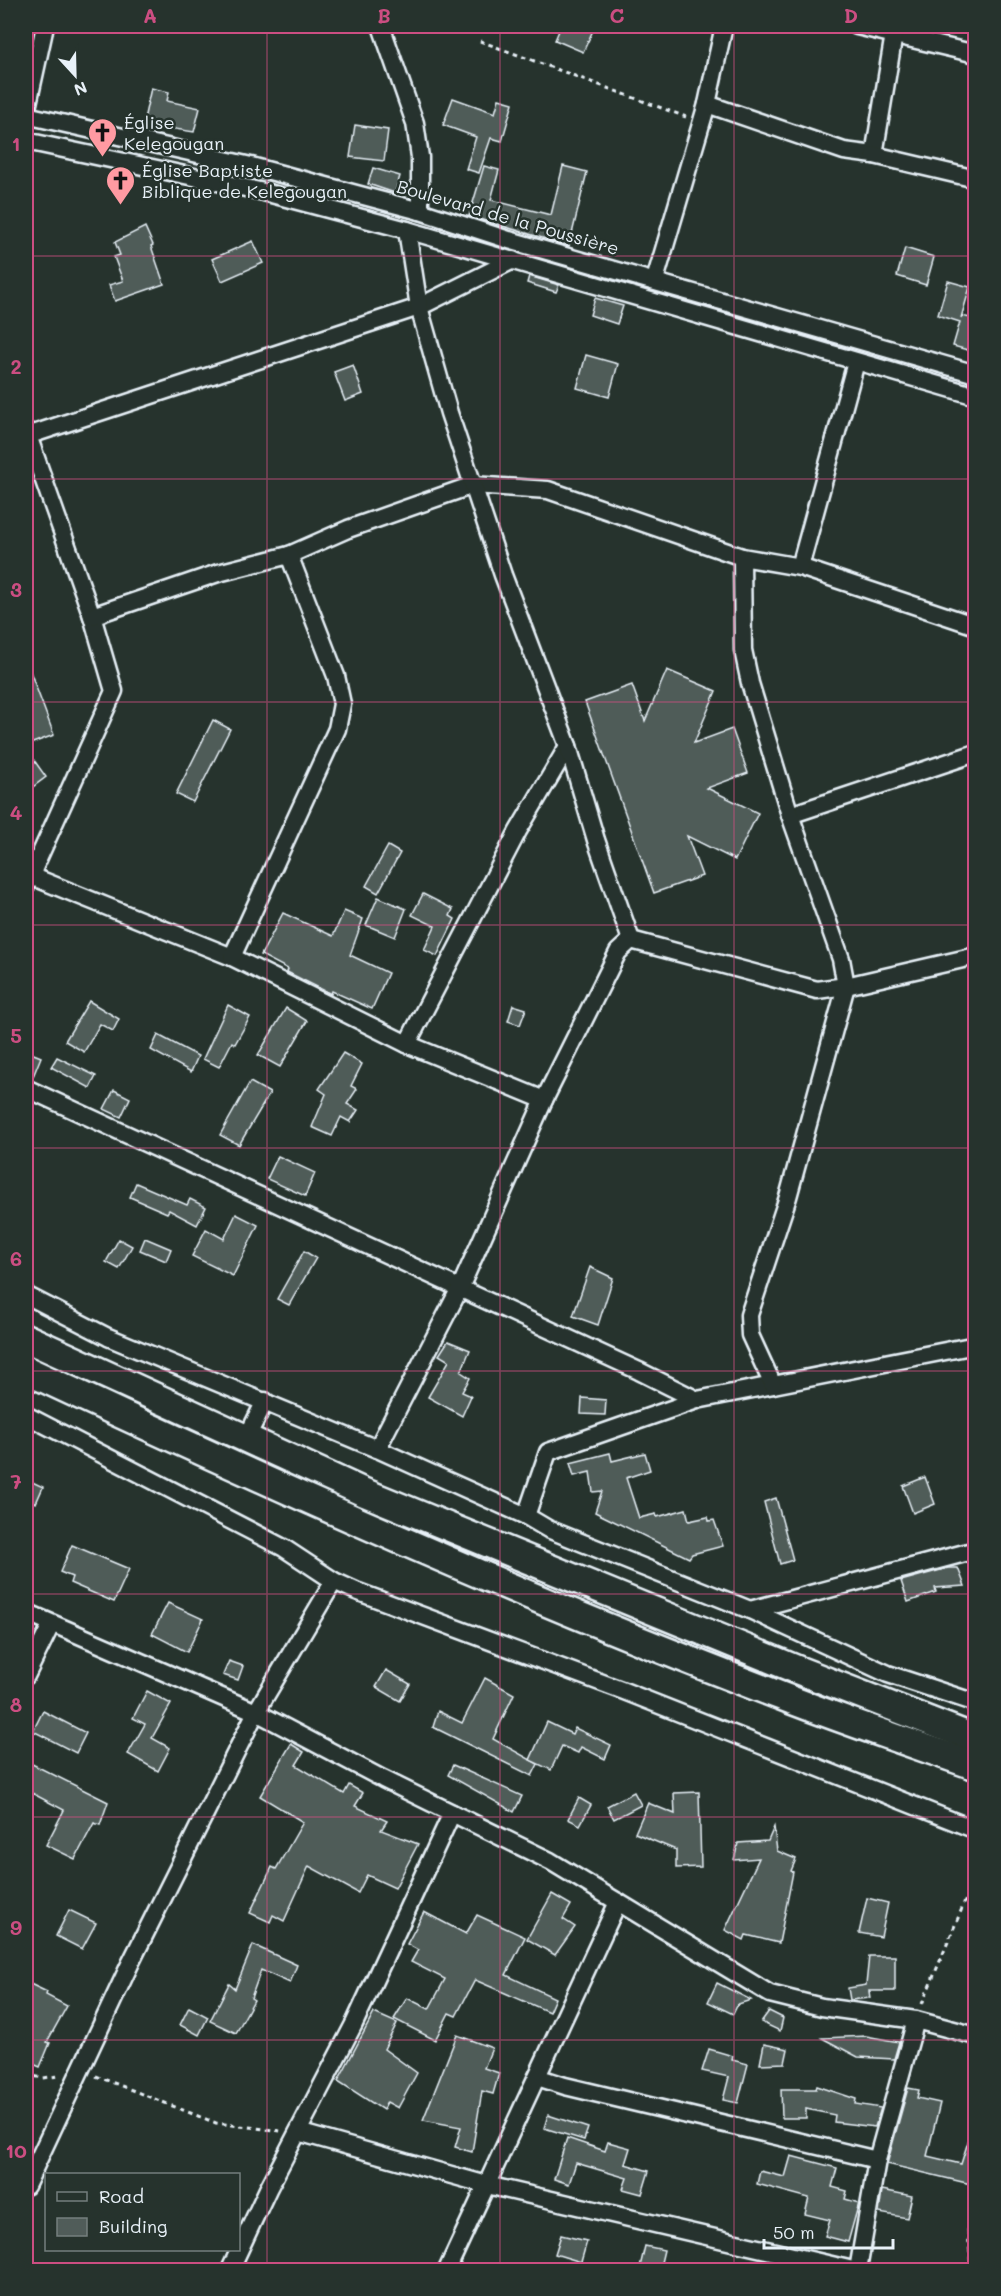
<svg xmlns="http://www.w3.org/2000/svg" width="1001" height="2296" font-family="Mali,sans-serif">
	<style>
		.building { fill: #505c59; stroke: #e8f1f8; stroke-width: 1.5 }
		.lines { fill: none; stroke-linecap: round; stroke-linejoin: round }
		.street-casing { stroke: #e8f1f8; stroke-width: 21 }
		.primary-casing { stroke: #e8f1f8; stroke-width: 32 }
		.path { stroke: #e8f1f8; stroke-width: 3; stroke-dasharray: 4.5 4.5; stroke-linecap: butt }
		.street { stroke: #26332d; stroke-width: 16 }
		.primary { stroke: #26332d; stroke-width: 27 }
		.grid { fill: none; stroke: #cc4e82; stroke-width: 1.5; stroke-opacity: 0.55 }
		.labels { text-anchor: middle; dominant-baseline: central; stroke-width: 5; stroke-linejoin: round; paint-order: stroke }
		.poi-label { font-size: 18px; fill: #e8f1f8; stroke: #26332d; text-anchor: start }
		.street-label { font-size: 18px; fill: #e8f1f8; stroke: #26332d }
		.neatline { fill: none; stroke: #cc4e82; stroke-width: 2 }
		.grid-label { font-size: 20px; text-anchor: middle; font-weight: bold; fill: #cc4e82 }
	</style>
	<rect width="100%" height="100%" fill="#26332d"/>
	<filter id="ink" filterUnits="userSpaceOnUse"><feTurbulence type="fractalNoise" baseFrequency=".0167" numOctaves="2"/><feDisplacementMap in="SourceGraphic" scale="12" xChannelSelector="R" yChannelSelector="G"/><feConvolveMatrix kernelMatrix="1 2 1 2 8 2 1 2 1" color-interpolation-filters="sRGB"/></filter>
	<g filter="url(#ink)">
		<g class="building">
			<polygon points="561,26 595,26 583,52 555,40"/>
			<polygon points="151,88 169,92 167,101 200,108 194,132 143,124"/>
			<polygon points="453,98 495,113 499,99 513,103 502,141 491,138 479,173 466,169 476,137 443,125"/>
			<polygon points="355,125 388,130 384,161 350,157"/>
			<polygon points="484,166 499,170 491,200 551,215 563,166 587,172 569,246 469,216"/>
			<polygon points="373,168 400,176 395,193 368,184"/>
			<polygon points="145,227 153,245 151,246 164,284 115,301 109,285 123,281 114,257 120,255 115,242"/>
			<polygon points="253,241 263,263 222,281 212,259"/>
			<polygon points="905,248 934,257 926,285 897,276"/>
			<polygon points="529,276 559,285 556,292 527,283"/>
			<polygon points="948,281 970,287 961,318 962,316 975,319 975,352 953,346 960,322 938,315"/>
			<polygon points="595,298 623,306 617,324 590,315"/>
			<polygon points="586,355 618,364 609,397 577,388"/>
			<polygon points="353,365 363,394 345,401 334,372"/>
			<polygon points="27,663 54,735 30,744 26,733"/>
			<polygon points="667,670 716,691 694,743 732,729 748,773 707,788 758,813 735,860 687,836 702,876 654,893 585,702 632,685 645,721"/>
			<polygon points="213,720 230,729 193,802 176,794"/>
			<polygon points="26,749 46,777 26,792"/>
			<polygon points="388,846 400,853 378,893 366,886"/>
			<polygon points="423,894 453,909 450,916 455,919 437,956 424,950 435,926 412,915"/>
			<polygon points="378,897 406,909 395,937 366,925"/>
			<polygon points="344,911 363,919 350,955 388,973 372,1009 332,991 331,994 287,972 288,969 261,955 283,913 333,936"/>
			<polygon points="89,1001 119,1019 113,1031 100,1024 84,1052 65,1041"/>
			<polygon points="228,1005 250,1017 235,1044 232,1042 219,1067 203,1059"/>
			<polygon points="513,1005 526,1009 520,1025 508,1021"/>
			<polygon points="286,1008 307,1021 280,1067 258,1055"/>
			<polygon points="158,1035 198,1056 191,1072 151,1050"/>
			<polygon points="26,1051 41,1057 32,1079 26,1078"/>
			<polygon points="343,1053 362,1064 351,1086 357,1089 347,1104 358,1110 350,1122 341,1117 332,1136 312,1127 326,1094 319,1089"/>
			<polygon points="57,1057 96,1076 90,1088 51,1067"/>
			<polygon points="250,1082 270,1093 239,1145 220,1135"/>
			<polygon points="114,1090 130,1098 121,1117 104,1109"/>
			<polygon points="278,1156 315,1173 305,1196 267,1179"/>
			<polygon points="136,1183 187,1205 190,1199 206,1207 197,1225 169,1210 167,1213 130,1197"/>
			<polygon points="236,1214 258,1225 233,1276 192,1256 206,1229 224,1239"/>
			<polygon points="145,1238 171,1249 166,1261 140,1250"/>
			<polygon points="119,1239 132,1246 119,1269 106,1262"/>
			<polygon points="304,1251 316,1258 289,1305 277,1299"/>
			<polygon points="590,1267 613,1278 598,1325 573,1316"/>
			<polygon points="448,1341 470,1350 461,1372 470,1378 462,1392 471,1396 462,1416 428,1397 449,1361 439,1355"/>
			<polygon points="582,1398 606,1400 605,1415 581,1414"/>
			<polygon points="610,1453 612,1461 645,1453 650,1470 626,1478 639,1518 656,1514 657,1517 686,1509 689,1521 708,1517 709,1521 714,1520 723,1546 692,1554 689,1558 595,1512 602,1491 593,1492 590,1472 574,1476 570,1463"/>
			<polygon points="925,1477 935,1504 913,1513 903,1486"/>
			<polygon points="26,1479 43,1487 36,1503 26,1498"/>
			<polygon points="776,1498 793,1560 780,1564 764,1502"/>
			<polygon points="72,1545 129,1569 114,1602 70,1583 72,1577 60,1572"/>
			<polygon points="948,1568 958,1568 965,1586 935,1588 936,1592 908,1602 901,1581"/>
			<polygon points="168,1603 203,1619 187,1652 152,1634"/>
			<polygon points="229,1661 243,1666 238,1680 223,1675"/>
			<polygon points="386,1670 410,1684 400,1701 376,1687"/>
			<polygon points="485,1678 514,1694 493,1739 538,1764 532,1776 433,1727 438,1711 462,1723"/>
			<polygon points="147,1691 171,1704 152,1738 170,1748 158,1771 128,1754 145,1724 133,1718"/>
			<polygon points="43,1711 86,1733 76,1753 33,1731"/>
			<polygon points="547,1722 572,1734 575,1728 611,1745 605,1759 581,1747 578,1753 562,1746 551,1770 530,1760"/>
			<polygon points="291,1744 304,1752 296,1765 344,1794 349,1785 363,1793 355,1806 387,1821 381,1830 418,1844 395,1888 367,1875 358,1893 309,1866 284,1921 273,1915 270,1922 250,1913 272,1867 276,1869 303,1822 260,1796"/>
			<polygon points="26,1761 108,1802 100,1825 94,1823 75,1859 46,1845 64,1810 26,1790"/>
			<polygon points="453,1765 522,1796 514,1812 448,1775"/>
			<polygon points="634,1792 641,1805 614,1819 607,1806"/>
			<polygon points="699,1792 701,1867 676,1868 676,1850 635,1833 648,1803 675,1814 674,1793"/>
			<polygon points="579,1798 591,1805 580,1825 568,1819"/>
			<polygon points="774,1827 777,1851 796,1859 791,1871 793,1872 779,1943 746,1935 744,1940 725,1930 759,1858 734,1860 738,1843 768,1841"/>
			<polygon points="552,1894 571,1905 563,1919 575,1927 555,1955 527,1939"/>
			<polygon points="867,1898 888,1903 881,1937 859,1933"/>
			<polygon points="69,1910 96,1923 82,1949 56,1936"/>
			<polygon points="424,1912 466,1934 477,1915 525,1937 506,1975 555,1998 549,2012 475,1980 456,2016 449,2013 435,2040 394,2019 407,1998 429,2009 445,1979 411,1962 418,1950 407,1944"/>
			<polygon points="253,1945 297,1965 290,1983 261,1970 251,1998 254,2000 236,2033 210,2021 229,1984 235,1989"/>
			<polygon points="869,1956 895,1956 895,1991 869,1991 870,1998 850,2000 848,1988 866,1985"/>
			<polygon points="26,1982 47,1992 46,1995 67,2006 47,2042 50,2043 40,2067 26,2061 26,2025 30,2015 26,2013"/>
			<polygon points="717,1983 751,2000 738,2004 733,2014 708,2002"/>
			<polygon points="189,2007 208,2017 199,2035 180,2025"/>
			<polygon points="769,2011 783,2018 780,2031 761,2022"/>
			<polygon points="374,2013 397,2023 384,2049 417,2073 398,2108 387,2102 383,2110 338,2081"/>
			<polygon points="457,2035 492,2048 484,2068 499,2073 493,2094 482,2091 472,2152 455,2147 461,2127 423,2120"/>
			<polygon points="866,2036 899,2042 894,2059 858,2057 822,2038"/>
			<polygon points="764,2044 788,2049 785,2063 760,2064"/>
			<polygon points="709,2049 733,2056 732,2060 748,2064 738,2103 723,2100 729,2077 702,2071"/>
			<polygon points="817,2086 856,2099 855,2104 881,2108 875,2127 834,2122 835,2115 806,2109 806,2118 782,2118 781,2089 816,2089"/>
			<polygon points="908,2088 919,2090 917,2098 940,2103 927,2156 961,2164 972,2129 975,2130 975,2185 887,2164"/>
			<polygon points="548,2115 588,2128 584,2140 544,2128"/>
			<polygon points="567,2138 605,2151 608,2142 630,2148 625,2164 649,2171 642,2194 623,2189 627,2178 576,2163 569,2184 554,2179"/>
			<polygon points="791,2156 837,2168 832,2187 847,2191 845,2199 859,2203 848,2242 825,2236 830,2220 805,2214 809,2198 757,2184 760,2171 785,2177"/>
			<polygon points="882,2190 912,2196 907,2218 879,2213"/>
			<polygon points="561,2235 587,2241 581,2262 555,2254"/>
			<polygon points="645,2246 664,2250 659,2271 639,2271"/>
		</g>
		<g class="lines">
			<defs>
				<g id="street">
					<polyline points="381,26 415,123 420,157 420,211"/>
					<polyline points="857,26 976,54"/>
					<polyline points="707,104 844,151 874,155 894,34"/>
					<polyline points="26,113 45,26"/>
					<polyline points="26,115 251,166 420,211 509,240 976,374"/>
					<polyline points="26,141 264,192 407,230 976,396"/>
					<polyline points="874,155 976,179"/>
					<polyline points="655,280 707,104 724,26"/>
					<polyline points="856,362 800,567 976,626"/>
					<polyline points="26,430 92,616 114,691 26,886"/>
					<polyline points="27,436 419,307 513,260"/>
					<polyline points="92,616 218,573 289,555 348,529 473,485 548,490 742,557"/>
					<polyline points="790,815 976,753"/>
					<polyline points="26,874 232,957 407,1044 544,1100"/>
					<polyline points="631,940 817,990 846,986 976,956"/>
					<polyline points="232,957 337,729 342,704 336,676 289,555"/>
					<polyline points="407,1044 518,831 568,746"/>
					<polyline points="26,1088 639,1371 697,1400 976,1345"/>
					<polyline points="26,1295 108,1337 377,1449 526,1516 548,1529 750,1610 976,1550"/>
					<polyline points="773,1385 750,1335 749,1315 788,1197 846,986 841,959 790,815 750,683 743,650 742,557 800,567"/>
					<polyline points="26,1415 284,1548 334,1581 356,1591 624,1691 976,1830"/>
					<polyline points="246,1439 265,1401"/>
					<polyline points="377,1449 460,1288 544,1100 618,952 631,940 596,840 568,746 503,575 449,413 419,307 407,230"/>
					<polyline points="526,1516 548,1452 697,1400"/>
					<polyline points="750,1610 888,1674 976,1703"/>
					<polyline points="26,1612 256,1712 383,1779 550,1861 770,1994 822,2007 916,2020 976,2036"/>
					<polyline points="26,1676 51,1625"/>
					<polyline points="537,2077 565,2086 877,2160"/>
					<polyline points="298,2132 487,2185 853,2270"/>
					<polyline points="26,2186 131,1962 256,1712 334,1581"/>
					<polyline points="230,2270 268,2189 354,2024 452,1813"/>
					<polyline points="447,2270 618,1902"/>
					<polyline points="858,2270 877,2160 916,2020"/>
				</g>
				<g id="primary">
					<polyline points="26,1338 361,1491 798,1670 976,1739"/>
					<path d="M 26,1370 C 274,1486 524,1598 781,1696 C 845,1721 911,1743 976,1766"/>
				</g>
			</defs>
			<use href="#street" class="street-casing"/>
			<use href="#primary" class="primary-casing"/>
			<g class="path">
				<polyline points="480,41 686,117"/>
				<polyline points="922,2004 976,1875"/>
				<polyline points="26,2075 43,2078 59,2076"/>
				<polyline points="96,2076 216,2123 281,2131"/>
				<polyline points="971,2270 968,2230 976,2216"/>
			</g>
			<use href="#street" class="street"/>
			<use href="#primary" class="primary"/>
		</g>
	</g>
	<path class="grid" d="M 267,26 L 267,2270M 500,26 L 500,2270M 734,26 L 734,2270M 26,256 L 976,256M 26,479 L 976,479M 26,702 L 976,702M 26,925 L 976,925M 26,1148 L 976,1148M 26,1371 L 976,1371M 26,1594 L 976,1594M 26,1817 L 976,1817M 26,2040 L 976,2040"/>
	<defs>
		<symbol id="church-pin" viewBox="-11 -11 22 30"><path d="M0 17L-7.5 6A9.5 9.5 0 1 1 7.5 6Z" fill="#ff9aa2" stroke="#26332d"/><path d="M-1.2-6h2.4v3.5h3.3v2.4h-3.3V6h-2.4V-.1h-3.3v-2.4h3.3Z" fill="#111"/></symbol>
	</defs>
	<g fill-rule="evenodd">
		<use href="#church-pin" x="86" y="116" width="33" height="45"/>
		<use href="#church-pin" x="104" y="164" width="33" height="45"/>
	</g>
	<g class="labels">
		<g class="poi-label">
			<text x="124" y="122">Église<tspan x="124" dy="21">Kelegougan</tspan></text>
			<text x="142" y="170">Église Baptiste<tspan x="142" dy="21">Biblique de Kelegougan</tspan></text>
		</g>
		<g class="street-label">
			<text transform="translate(508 217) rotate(16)">Boulevard de la Poussière</text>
		</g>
	</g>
	<rect width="1001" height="2296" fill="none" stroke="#26332d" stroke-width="66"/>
	<rect x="45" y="2173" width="195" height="78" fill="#26332d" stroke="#747f7e" stroke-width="1.5"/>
	<rect x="57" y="2192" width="30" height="9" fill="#26332d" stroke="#747f7e" stroke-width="1.5"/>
	<text x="99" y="2203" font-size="18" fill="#e8f1f8">Road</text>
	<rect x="57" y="2218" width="30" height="18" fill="#505c59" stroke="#747f7e" stroke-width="1.5"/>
	<text x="99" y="2233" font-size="18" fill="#e8f1f8">Building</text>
	<g transform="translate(75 75) rotate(158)" stroke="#26332d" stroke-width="4.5" paint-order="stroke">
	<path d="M0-4.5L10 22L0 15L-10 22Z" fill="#e8f1f8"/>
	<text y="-9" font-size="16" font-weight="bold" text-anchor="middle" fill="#e8f1f8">N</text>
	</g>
	<path d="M764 2239v9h129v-9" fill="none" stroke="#e8f1f8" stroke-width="3"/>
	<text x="773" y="2239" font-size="18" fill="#e8f1f8" stroke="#26332d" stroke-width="4.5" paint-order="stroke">50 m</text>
	<rect x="33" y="33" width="935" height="2230" class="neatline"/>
	<g class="grid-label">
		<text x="150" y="23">A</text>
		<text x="384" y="23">B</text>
		<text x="617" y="23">C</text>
		<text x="851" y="23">D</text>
		<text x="16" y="151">1</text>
		<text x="16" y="374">2</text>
		<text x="16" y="597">3</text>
		<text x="16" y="820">4</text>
		<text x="16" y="1043">5</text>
		<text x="16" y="1266">6</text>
		<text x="16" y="1489">7</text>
		<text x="16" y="1712">8</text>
		<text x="16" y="1935">9</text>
		<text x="16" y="2158">10</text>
	</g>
</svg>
